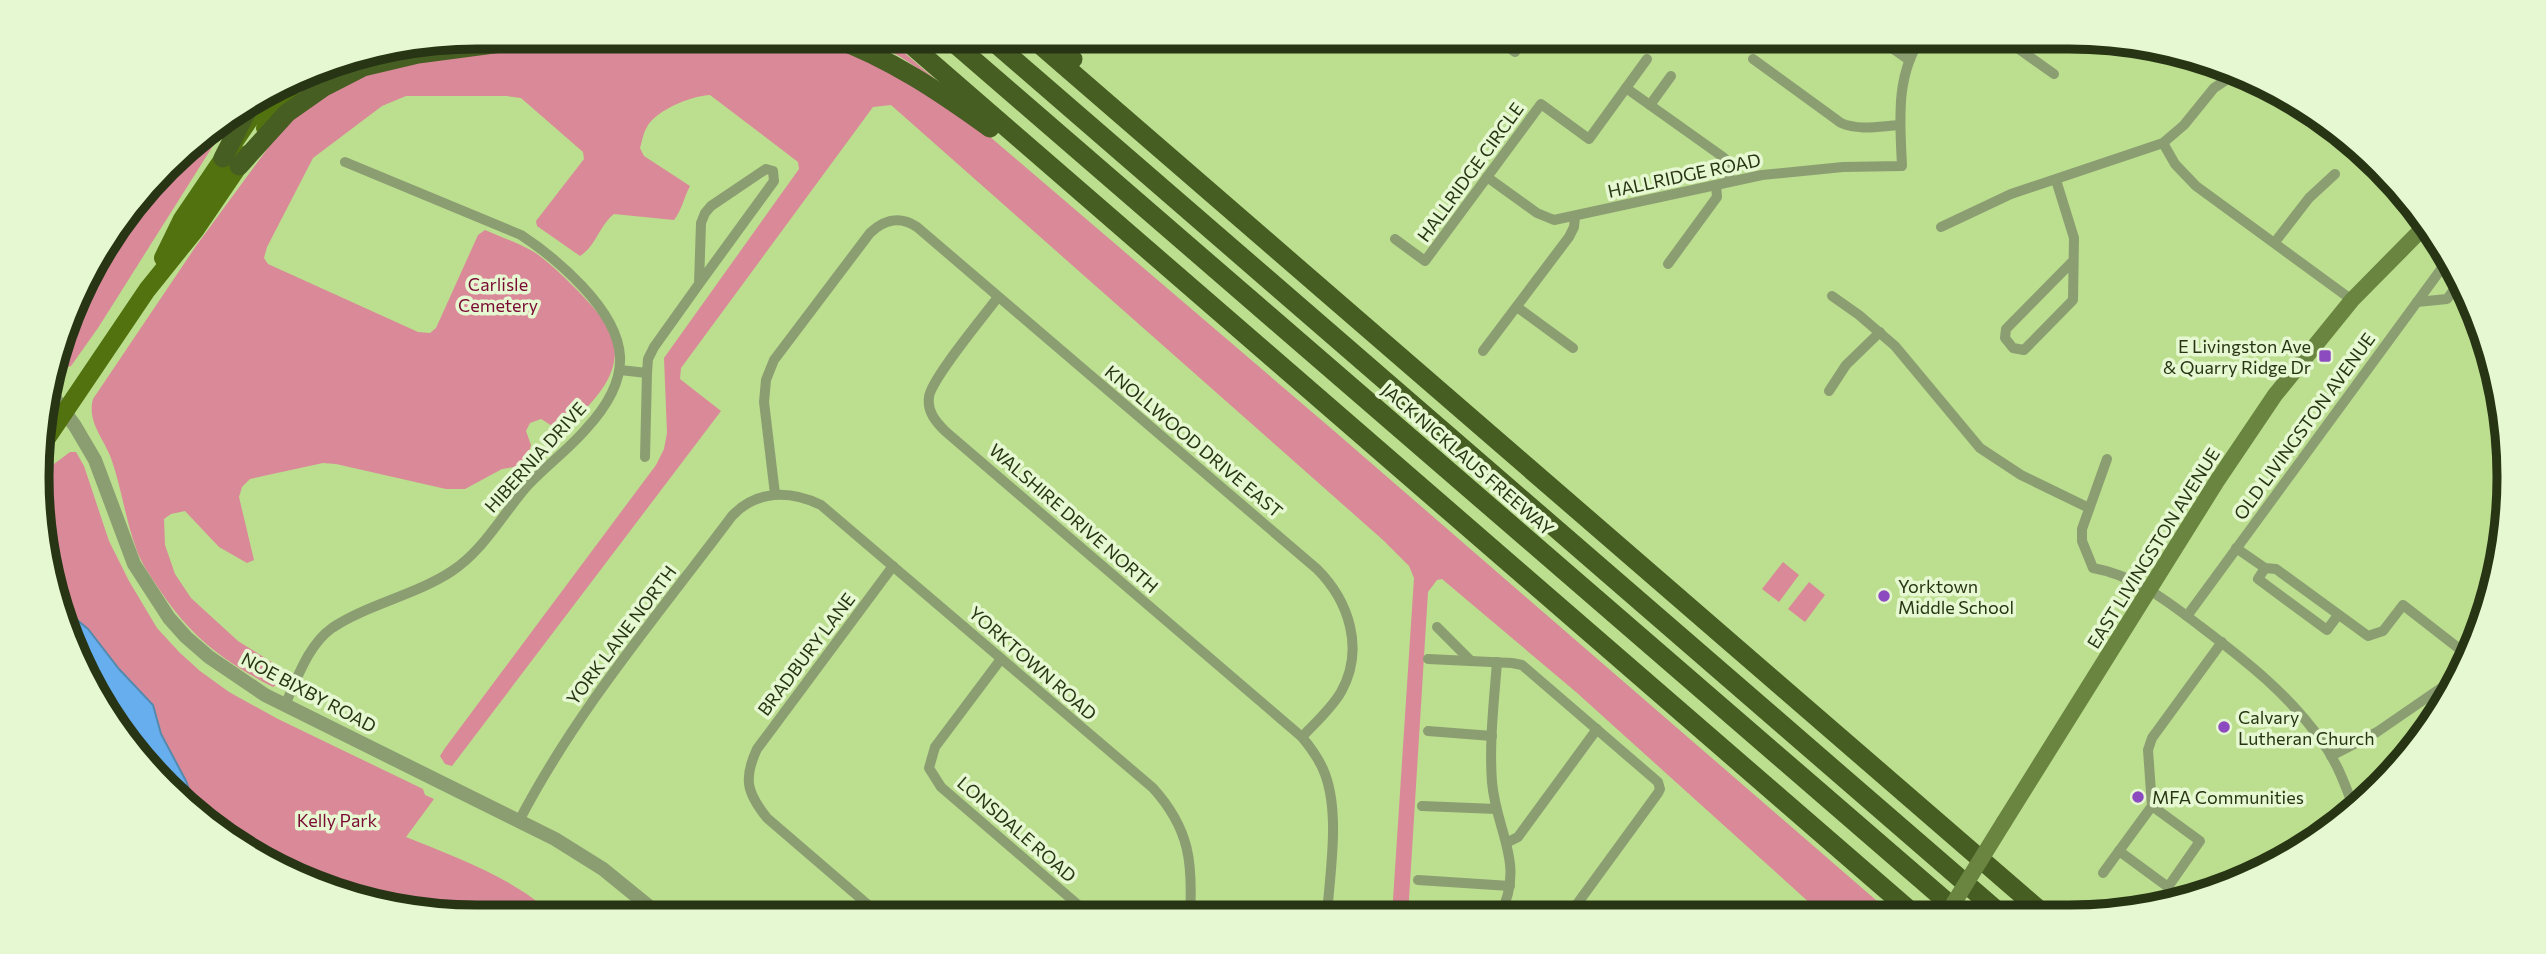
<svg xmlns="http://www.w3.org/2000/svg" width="2546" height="954" font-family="Commissioner,sans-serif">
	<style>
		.green { fill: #d98998 }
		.water { fill: #67aeef; stroke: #548aae; stroke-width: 2 }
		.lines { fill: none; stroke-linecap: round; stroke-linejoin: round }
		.minor { stroke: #8b9e72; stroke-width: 10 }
		.tertiary { stroke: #8b9e72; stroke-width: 14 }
		.secondary { stroke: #698540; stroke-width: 16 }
		.primary { stroke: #51720e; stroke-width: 18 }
		.motorway { stroke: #475e23; stroke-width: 19 }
		.secondary-bridge { stroke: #698540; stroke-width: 16 }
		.poi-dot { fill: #8d4bc0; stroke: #e6f8d1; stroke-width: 2.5 }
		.labels { text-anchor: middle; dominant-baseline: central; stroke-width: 7; stroke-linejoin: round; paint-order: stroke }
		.street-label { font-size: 18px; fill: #283515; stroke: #e6f8d1 }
		.park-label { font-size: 18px; fill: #7a0b34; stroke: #e6f8d1 }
		.poi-label { font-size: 18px; fill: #283515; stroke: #e6f8d1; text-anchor: start }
		.rim { fill: none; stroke: #283515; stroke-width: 9 }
	</style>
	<rect width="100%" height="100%" fill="#bcde8f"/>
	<g class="green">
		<path d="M 584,37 L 834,37 L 968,118 L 1326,424 L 1892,914 L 1822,914 L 1576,692 L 1442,579 L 1437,580 L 1428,592 L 1408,915 L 1392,915 L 1414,578 L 1409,566 L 1383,540 L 891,105 L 873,107 L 681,368 L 680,379 L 721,411 L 452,766 L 445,764 L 440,756 L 445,748 L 656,465 L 664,449 L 667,433 L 664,358 L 799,169 L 798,162 L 710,95 C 691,96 656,110 647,127 C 643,133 642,142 640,148 L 644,156 L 690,186 C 684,197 682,210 674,220 L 614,214 C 599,226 596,246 580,256 L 537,226 L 536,221 L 584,159 L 583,152 L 521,98 L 507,96 L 406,96 L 382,106 L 313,158 L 267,247 L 264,258 L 268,264 L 418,332 L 430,333 L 436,328 L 478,235 L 485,230 C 501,237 518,243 534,252 C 552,263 604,314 611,333 C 624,365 602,393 581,413 C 577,417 571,425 565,427 C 557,431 548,423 541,419 L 530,423 L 526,431 L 531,445 L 528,457 L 520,466 L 502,469 L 465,489 L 446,489 L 336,464 L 323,463 L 250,479 L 242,487 L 239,497 L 254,560 L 247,563 L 219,547 L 185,511 L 171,514 L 164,519 L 165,545 L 175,574 L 191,598 L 238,641 L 286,671 L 282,681 L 273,687 C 219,659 188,634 155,583 C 147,571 139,559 135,545 C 125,517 121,486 111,458 C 103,437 87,422 93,399 L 196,246 L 282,129 L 299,112 L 352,77 L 417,59 Z"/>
		<polygon points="862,37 886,37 936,80 899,56"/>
		<path d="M 378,53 L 375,57 L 298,95 C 322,58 337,60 378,53 Z"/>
		<polygon points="228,122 98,328 71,366 57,370 96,257 187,146"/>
		<path d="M 70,452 L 76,452 L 84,466 L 109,541 L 129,581 L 157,628 L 179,652 L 200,671 L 229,692 L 278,719 L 423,789 L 425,795 L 434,799 L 406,837 C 453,856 503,874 543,906 L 537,917 L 477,917 L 363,902 L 209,827 L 111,721 L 45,563 L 42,473 Z"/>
		<polygon points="1783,562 1799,575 1779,602 1762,589"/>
		<polygon points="1809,582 1825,595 1805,622 1788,609"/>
	</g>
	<polygon class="water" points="65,610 88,629 119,669 153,705 161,734 186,781 198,814 149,762 144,747 130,724 103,702"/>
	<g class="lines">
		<g class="minor">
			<polyline points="1494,37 1515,52"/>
			<polyline points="1876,37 1909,60"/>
			<polyline points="2002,37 2054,74"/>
			<path d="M 1753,59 L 1841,123 C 1860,131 1880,126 1900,125"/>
			<polyline points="1626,88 1723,157 1728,162 1730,181"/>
			<polyline points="1650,105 1671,76"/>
			<polyline points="2163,143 2175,164 2196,186 2352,300"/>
			<path d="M 1487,177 L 1537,213 L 1554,220 L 1762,175 L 1843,167 L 1902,166 C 1900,122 1895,75 1922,37"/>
			<polyline points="2056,180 2074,238 2073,300 2024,350 2013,348 2005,338 2006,329 2073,261"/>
			<polyline points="1941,227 2011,194 2163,143 2184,125 2214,88 2232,76"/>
			<polyline points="1395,239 1425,261 1541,104 1589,139 1647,59"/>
			<polyline points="2275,242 2309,198 2335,174"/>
			<polyline points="1668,264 1717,197 1716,185"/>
			<polyline points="1832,296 1859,315 1895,346 1980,448 2021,475 2089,508"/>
			<path d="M 998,297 C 984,316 931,379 929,397 C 927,411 935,421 945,431 L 1302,737 C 1311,748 1320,760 1325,774 C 1340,814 1330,872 1327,915"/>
			<polyline points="2417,302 2447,299 2459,283"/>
			<polyline points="1517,307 1573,348"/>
			<polyline points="1483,351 1569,237 1574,227 1575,217"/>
			<polyline points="620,370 647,373 648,359 654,347 699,284 701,223 705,213 711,206 766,169 773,171 774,181 699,284"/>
			<polyline points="1829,391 1846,365 1880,332"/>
			<polyline points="645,457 647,373"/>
			<path d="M 2107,459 L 2082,529 L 2082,541 L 2093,568 C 2134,575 2167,601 2200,626 C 2246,661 2290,695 2323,743 C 2338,764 2346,787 2355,811"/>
			<path d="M 775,494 L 764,402 L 766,380 L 774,360 L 870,233 C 885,219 900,216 917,227 L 1317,569 C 1349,601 1365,649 1341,692 C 1331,709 1316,722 1302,737"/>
			<polyline points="2236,548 2265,568 2276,569 2368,636 2383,631 2403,605 2466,654"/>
			<polyline points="2265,568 2258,579 2327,630 2338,615"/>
			<polyline points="2187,616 2450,257"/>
			<polyline points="1437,627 1471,661"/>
			<polyline points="1001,659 935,747 929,768 941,787 1091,916"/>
			<polyline points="1428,659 1512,663 1522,665 1658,782 1660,789 1658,793 1569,915"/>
			<path d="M 1497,662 C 1494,702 1489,743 1492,782 C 1496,832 1526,863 1500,915"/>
			<path d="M 285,705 C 297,679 308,645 332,628 C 368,604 416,595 452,571 C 485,549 503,513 529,484 C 547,465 569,449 586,429 C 635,376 629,336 582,286 C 563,266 544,250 521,235 L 345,162"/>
			<polyline points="1428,731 1492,736"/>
			<polyline points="2331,756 2377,732 2454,679"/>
			<polyline points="1422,806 1496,809"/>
			<polyline points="2152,806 2200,841 2168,887 2119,851 2152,806 2148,750 2152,738 2222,642"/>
			<path d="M 519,821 C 576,711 658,615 732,516 C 756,490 790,490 821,505 L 1153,788 C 1190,829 1193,863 1190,916"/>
			<polyline points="1508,842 1518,837 1597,729"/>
			<polyline points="2103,873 2119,851"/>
			<polyline points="1418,880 1510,886"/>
			<path d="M 881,916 L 767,818 C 747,793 743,779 757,749 L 893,566"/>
		</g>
		<polyline class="tertiary" points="50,392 75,426 95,460 134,564 169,618 186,637 209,657 265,695 555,839 603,869 662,917"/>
		<polyline class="secondary" points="2004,822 2217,481 2275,395 2352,300 2424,227"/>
		<g class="primary">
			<polyline points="265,128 294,84"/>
			<polyline points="163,258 182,219 260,104"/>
			<polyline points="41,447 147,290 196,229 247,154"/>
		</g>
		<g class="motorway">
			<path d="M 831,37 C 890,58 940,92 990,128"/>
			<polyline points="902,37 1914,914"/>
			<polyline points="947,37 1961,914"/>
			<polyline points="988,37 2001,914"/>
			<polyline points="1031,37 2044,914"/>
			<polyline points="1052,37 1073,59"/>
			<polyline points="223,158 247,111"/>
			<polyline points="239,166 287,113 324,87 363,67 418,54 548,37"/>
		</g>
		<polyline class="secondary-bridge" points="1947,914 2004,822"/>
	</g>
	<g class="poi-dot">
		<rect x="2318" y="349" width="14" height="14" rx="3.5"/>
		<circle cx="1884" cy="596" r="7"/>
		<circle cx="2224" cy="727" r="7"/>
		<circle cx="2138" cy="797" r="7"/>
	</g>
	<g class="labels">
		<g class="street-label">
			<text transform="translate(1470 172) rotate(-54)">HALLRIDGE CIRCLE</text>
			<text transform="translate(1684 175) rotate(-12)">HALLRIDGE ROAD</text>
			<text transform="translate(2304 426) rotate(-54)">OLD LIVINGSTON AVENUE</text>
			<text transform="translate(1194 441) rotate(40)">KNOLLWOOD DRIVE EAST</text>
			<text transform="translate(535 457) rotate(-48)">HIBERNIA DRIVE</text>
			<text transform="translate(1468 459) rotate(41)">JACK NICKLAUS FREEWAY</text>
			<text transform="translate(1074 518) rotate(41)">WALSHIRE DRIVE NORTH</text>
			<text transform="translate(2153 548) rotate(-58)">EAST LIVINGSTON AVENUE</text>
			<text transform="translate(621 635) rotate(-53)">YORK LANE NORTH</text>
			<text transform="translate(806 654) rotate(-53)">BRADBURY LANE</text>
			<text transform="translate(1033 663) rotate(41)">YORKTOWN ROAD</text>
			<text transform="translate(309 692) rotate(28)">NOE BIXBY ROAD</text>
			<text transform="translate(1017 829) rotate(41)">LONSDALE ROAD</text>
		</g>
		<g class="park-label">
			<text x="498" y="284">Carlisle<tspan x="498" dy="21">Cemetery</tspan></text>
			<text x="337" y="820">Kelly Park</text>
		</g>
		<g class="poi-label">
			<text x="2311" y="346" text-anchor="end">E Livingston Ave<tspan x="2311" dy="21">&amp; Quarry Ridge Dr</tspan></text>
			<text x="1898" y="586">Yorktown<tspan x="1898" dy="21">Middle School</tspan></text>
			<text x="2238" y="717">Calvary<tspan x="2238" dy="21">Lutheran Church</tspan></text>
			<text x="2152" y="797">MFA Communities</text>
		</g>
	</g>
	<path d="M0 0H2546V954H0ZM477 49H2069A428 428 0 0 1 2497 477V477A428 428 0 0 1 2069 905H477A428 428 0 0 1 49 477V477A428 428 0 0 1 477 49Z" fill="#e6f8d1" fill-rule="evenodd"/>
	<path class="rim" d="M477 49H2069A428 428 0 0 1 2497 477V477A428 428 0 0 1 2069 905H477A428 428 0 0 1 49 477V477A428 428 0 0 1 477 49Z"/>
</svg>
